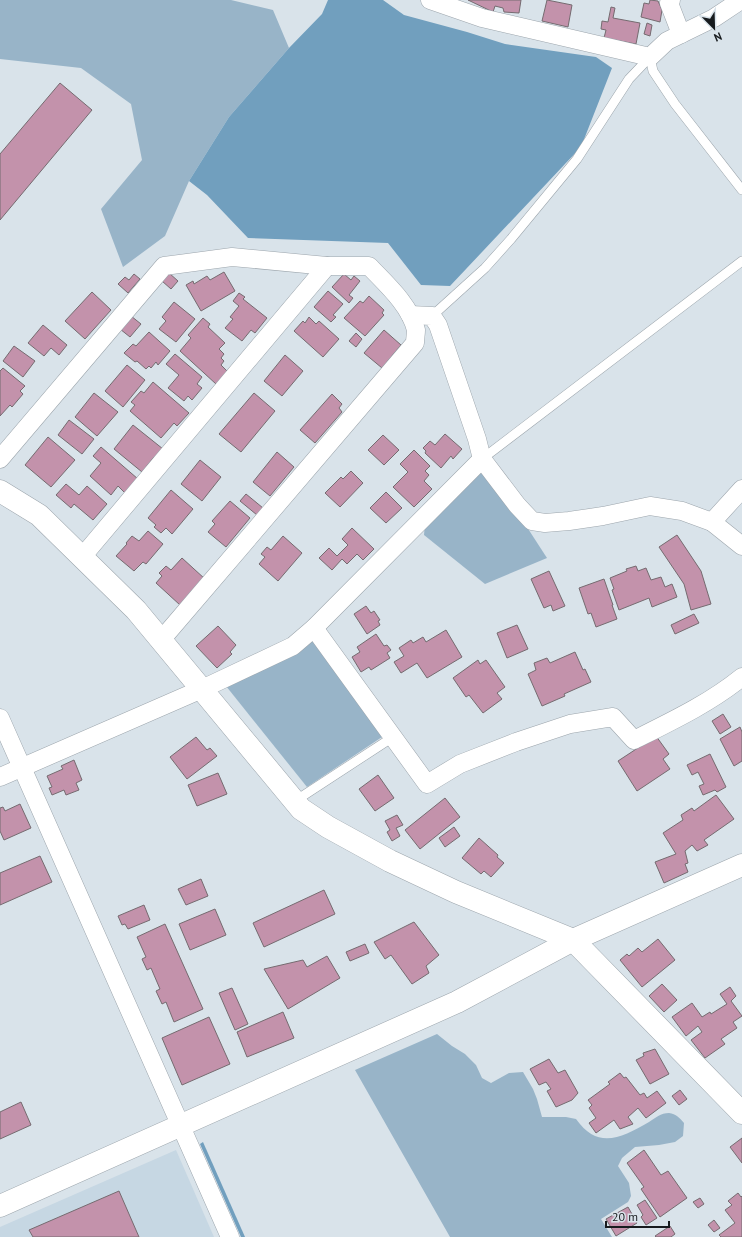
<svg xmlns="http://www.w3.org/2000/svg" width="742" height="1237" font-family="'PT Sans',sans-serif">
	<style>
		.built { fill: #c6d7e3 }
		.green { fill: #98b4c8 }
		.water { fill: #719fbe }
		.building { fill: #c392ab; stroke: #756b70 }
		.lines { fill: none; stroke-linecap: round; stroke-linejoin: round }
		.lane-casing { stroke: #9ca5ac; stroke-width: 10 }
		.street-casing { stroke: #9ca5ac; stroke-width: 19 }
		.secondary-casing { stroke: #9ca5ac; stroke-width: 23 }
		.lane { stroke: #fff; stroke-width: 9 }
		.street { stroke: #fff; stroke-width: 18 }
		.secondary { stroke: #fff; stroke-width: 22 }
	</style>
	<rect width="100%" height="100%" fill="#d9e3ea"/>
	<polygon class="built" points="176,1150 214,1237 0,1237 0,1227"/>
	<g class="green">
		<polygon points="0,0 231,0 273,10 289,48 229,117 189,181 165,236 123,267 101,209 142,160 131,104 81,68 0,59"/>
		<polygon points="478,469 523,521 547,558 485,584 424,535 425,524"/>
		<polygon points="315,634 385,735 307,787 226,686"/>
		<path d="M 437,1034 L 452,1046 L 465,1054 L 476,1065 L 482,1078 L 491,1083 L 509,1073 L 523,1072 L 533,1089 L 537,1099 L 542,1117 L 566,1117 L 576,1119 C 598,1150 621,1138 649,1122 C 655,1118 661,1113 669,1113 C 676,1114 680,1118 684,1123 L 683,1136 L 675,1142 L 659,1145 L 635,1147 L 622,1158 L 618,1166 L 629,1183 L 631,1196 L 628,1202 L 601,1219 L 612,1237 L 450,1237 L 355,1070 Z"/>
	</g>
	<g class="water">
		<polygon points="328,0 383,0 404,15 467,32 505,44 596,57 612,68 581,147 450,286 421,285 388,243 248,238 207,195 189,181 229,117 289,48 322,14"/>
		<polygon points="203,1142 245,1237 241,1237 200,1144"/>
	</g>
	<g class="building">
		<polygon points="468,0 521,0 519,13 504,12 503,8 495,6 493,12"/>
		<polygon points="547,0 572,5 568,27 542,21"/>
		<polygon points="650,0 658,1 662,10 660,22 641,17 644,3 649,4"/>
		<polygon points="611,7 615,8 613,18 640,23 636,44 604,38 606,30 601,29 602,21 608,22"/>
		<polygon points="647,23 652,25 650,36 644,34"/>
		<polygon points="60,83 92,110 0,220 0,154"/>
		<polygon points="224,272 235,291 201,311 186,285 193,281 194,284 207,276 210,280"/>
		<polygon points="169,273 178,281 171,289 162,281"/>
		<polygon points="134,274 140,279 128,293 118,284 125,277 129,280"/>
		<polygon points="344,274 351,280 354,276 360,281 349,295 353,298 349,303 332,287"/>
		<polygon points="328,291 343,304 333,315 336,317 331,322 314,307"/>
		<polygon points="92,292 111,310 85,339 65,321"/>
		<polygon points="239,293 245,297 243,299 267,318 255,333 251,330 242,341 225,328 233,319 230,317 239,306 233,301"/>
		<polygon points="369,296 384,310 382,313 384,315 365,336 344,318 360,301 363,303"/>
		<polygon points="174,302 195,319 176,342 159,329 166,321 162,317"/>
		<polygon points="131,316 141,324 130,337 120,329"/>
		<polygon points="309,317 316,324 319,321 339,339 323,357 294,331 303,321 305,323"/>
		<polygon points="203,318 210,324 208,327 225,343 219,349 224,354 221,358 224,361 221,365 228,372 216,384 180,351 191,338 188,335"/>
		<polygon points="43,325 67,345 59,355 51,348 44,356 28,343"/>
		<polygon points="384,330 401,345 382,368 364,353"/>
		<polygon points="149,332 170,351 158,365 156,362 151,368 149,366 146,369 137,361 135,362 124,353 133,344 136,346"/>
		<polygon points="356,333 362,339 356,347 349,341"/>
		<polygon points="14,346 35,361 23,377 3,361"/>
		<polygon points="175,354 202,377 197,384 202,388 192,400 188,396 184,401 168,388 179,375 166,364"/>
		<polygon points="285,355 303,371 282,396 264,381"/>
		<polygon points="127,365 145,380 123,407 105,391"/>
		<polygon points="3,368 25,386 20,391 23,394 12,407 10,405 0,416 0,371"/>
		<polygon points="153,382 189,413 177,426 174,423 161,438 130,411 135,405 131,402 141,391 144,393"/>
		<polygon points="94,393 118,412 97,436 75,417"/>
		<polygon points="254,393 275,411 241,452 219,434"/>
		<polygon points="332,394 342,404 339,408 342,412 315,443 300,430"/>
		<polygon points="69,420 94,439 82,454 58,435"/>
		<polygon points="133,425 163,449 156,458 154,457 142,472 114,449"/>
		<polygon points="445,434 462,449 453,459 451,456 441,468 425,453 426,451 423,448 430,441 435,445"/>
		<polygon points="383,435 399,450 384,465 368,450"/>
		<polygon points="48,437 75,460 51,487 25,465"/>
		<polygon points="101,447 138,479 125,493 118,486 111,495 90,476 101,463 93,456"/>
		<polygon points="414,450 430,466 425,471 429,475 424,481 432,489 414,507 393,487 408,472 400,464"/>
		<polygon points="277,452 294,467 270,496 253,482"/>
		<polygon points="200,460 221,477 202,501 181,484"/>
		<polygon points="351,471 363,483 340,507 325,493 341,477 343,479"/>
		<polygon points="66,484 79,495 87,486 107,504 93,520 74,504 71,508 56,495"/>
		<polygon points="171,490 193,509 172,534 166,528 161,533 154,527 156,525 148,518"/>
		<polygon points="386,492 402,508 386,523 370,508"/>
		<polygon points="246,494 263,508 257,515 240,501"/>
		<polygon points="230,501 250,518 226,547 208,532 215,524 212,521"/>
		<polygon points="352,528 374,549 363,560 357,554 347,564 342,559 332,570 319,558 329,548 337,556 348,545 342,539"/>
		<polygon points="148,531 163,544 146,564 143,562 134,571 116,556 127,544 126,543 132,536 139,541"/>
		<polygon points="677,535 701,571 711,604 691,610 684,584 659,547"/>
		<polygon points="283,536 302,553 278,581 259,564 265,557 261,554 267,547 271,550"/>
		<polygon points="182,558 205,579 180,605 156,583 162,576 159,573 166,566 171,570"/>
		<polygon points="636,566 638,571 646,568 651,580 661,577 665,587 672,584 677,597 652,607 649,598 619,610 612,590 614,589 610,578 627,571 626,569"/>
		<polygon points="549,571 565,606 553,611 551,605 544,608 531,579"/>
		<polygon points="604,579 613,605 612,605 617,619 596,627 591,613 588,614 579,588"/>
		<polygon points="366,606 371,613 374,611 380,620 378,621 380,625 367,634 354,614"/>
		<polygon points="694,614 699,623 675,634 671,625"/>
		<polygon points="517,625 528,649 507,658 497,633"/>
		<polygon points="218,626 236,645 230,652 232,654 217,668 196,646"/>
		<polygon points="446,630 462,657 427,678 417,663 401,673 394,662 404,656 399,648 411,640 413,643 423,637 426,642"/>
		<polygon points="376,634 384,646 387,645 391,650 387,653 390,658 371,670 369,667 361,672 352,657 360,652 357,647"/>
		<polygon points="575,652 583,670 585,669 591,682 564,694 565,696 542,706 528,674 536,670 534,663 547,658 550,663"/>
		<polygon points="478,660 480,664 486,660 505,687 497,693 502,699 483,713 469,695 466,697 453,678"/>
		<polygon points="723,714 731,727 720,734 712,721"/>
		<polygon points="740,727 742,732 742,761 734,766 720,739"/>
		<polygon points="656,736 669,754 663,759 670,769 637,791 618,761"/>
		<polygon points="196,737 207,750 210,748 217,756 187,779 170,757"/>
		<polygon points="710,754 726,787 717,792 715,790 703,795 699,786 704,784 698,772 692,775 687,765"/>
		<polygon points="74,760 82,780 76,783 79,790 66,795 64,790 52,795 49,788 52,787 47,776 63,769 61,766"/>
		<polygon points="218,773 227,794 197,806 188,785"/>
		<polygon points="378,775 394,798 375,811 359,789"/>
		<polygon points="716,795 734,819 704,840 708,845 697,851 692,845 685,851 688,863 685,864 688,872 664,883 655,862 676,854 663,833 683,820 681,815 692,808 694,811"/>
		<polygon points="445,798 460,817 420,849 405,830"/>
		<polygon points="20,804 31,828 4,840 0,831 0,808 3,807 5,811"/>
		<polygon points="397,815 403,825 396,828 400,836 392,841 387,832 390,830 385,821"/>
		<polygon points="454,827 460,836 445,847 439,838"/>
		<polygon points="479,838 498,855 497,857 504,863 491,877 484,871 481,874 462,858"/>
		<polygon points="40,856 52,882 0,905 0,873"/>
		<polygon points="201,879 208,896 186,905 178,889"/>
		<polygon points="324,890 335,914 264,947 253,923"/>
		<polygon points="144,905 150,920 128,929 125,924 122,925 118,916"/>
		<polygon points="215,909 226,935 190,950 179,924"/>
		<polygon points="414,922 439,955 426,966 429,973 412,984 391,955 385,959 374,942"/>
		<polygon points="165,924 203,1009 174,1022 166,1002 162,1004 156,991 160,989 151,968 147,970 142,959 146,957 137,937"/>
		<polygon points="658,939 675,960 642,987 620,960 627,954 629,956 638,948 642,952"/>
		<polygon points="365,944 369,953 350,961 346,952"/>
		<polygon points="327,956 340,978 288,1009 264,969 303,960 307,967"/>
		<polygon points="662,984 677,1000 664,1012 649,996"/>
		<polygon points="730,987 736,996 731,1001 742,1016 733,1022 737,1028 721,1039 725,1044 705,1058 691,1040 702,1032 698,1026 686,1036 672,1017 692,1003 702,1017 710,1012 711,1014 727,1004 720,994"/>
		<polygon points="232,988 248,1024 235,1030 219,993"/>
		<polygon points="283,1012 294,1038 247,1057 237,1032"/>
		<polygon points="209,1017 230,1064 182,1085 162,1038"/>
		<polygon points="655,1049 669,1074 650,1084 636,1060 644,1056 643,1053"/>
		<polygon points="549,1059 558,1073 565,1070 578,1093 572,1100 556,1107 547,1091 551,1089 546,1082 539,1085 530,1069"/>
		<polygon points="620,1073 624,1078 626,1077 640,1095 644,1093 647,1098 657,1091 666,1103 646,1118 638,1108 628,1117 633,1124 620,1129 614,1120 596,1133 589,1123 596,1118 589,1108 592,1105 588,1100 610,1084 608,1082"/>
		<polygon points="680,1090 687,1099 679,1105 672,1096"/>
		<polygon points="21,1102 31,1125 0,1139 0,1112"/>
		<polygon points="742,1138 742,1163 730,1147"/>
		<polygon points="644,1150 661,1175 668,1171 687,1198 660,1217 641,1189 644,1187 627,1163"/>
		<polygon points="119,1191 139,1237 33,1237 29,1230"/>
		<polygon points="738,1193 741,1197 742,1196 742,1237 721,1237 719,1235 735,1223 725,1210 732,1205 728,1201"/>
		<polygon points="700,1198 704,1204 698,1208 693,1202"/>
		<polygon points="645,1200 657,1218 646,1225 641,1217 643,1215 637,1205"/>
		<polygon points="628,1207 637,1223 616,1236 606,1219"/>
		<polygon points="714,1220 720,1228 714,1232 708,1225"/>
		<polygon points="670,1226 675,1234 671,1237 656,1237 655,1236"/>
	</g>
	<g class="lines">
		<defs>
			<g id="lane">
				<polyline points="650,57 653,71 675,104 742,190"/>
				<polyline points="432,316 485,268 511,239 577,159 629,79 650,57"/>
				<polyline points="482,459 742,261"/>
				<polyline points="295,801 393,737"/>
			</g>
			<g id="street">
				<polyline points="430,0 482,18 650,57 667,41 714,18 741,0"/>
				<polyline points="671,0 669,3 681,34"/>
				<polyline points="410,315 432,316 438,325 477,439 482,459 517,505 532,521 545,523 569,521 603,516 650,506 682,511 712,522 742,546"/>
				<path d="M 0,459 L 164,266 L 232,257 L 327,266 L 369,266 C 386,284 410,305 416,330 C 416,334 415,339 415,343 L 162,639"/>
				<polyline points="712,522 742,489"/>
				<polyline points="82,557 327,266"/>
				<path d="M 314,628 L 427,784 L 460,764 L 516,742 L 570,724 L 613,717 L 634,740 C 672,721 710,703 742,677"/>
				<polyline points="0,718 230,1237"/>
				<polyline points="0,777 202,689 293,646 314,628 482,459"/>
			</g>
			<g id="secondary">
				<polyline points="0,491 39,515 136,610 301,809 328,827 390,861 456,892 573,940 742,1113"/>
				<polyline points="0,1206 457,1002 573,940 742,865"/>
			</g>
		</defs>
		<use href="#lane" class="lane-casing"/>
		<use href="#street" class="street-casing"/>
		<use href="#secondary" class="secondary-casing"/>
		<use href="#lane" class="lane"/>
		<use href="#street" class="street"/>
		<use href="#secondary" class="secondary"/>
	</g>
	<g transform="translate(714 28) rotate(157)" stroke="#d9e3ea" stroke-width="3" paint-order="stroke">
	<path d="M0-3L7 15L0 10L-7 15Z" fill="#171b1e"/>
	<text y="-6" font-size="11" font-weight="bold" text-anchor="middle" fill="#171b1e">N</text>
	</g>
	<path d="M606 1221v6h63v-6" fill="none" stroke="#171b1e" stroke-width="2"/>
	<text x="612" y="1221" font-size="12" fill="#171b1e" stroke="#d9e3ea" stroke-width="3" paint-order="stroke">20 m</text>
</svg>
